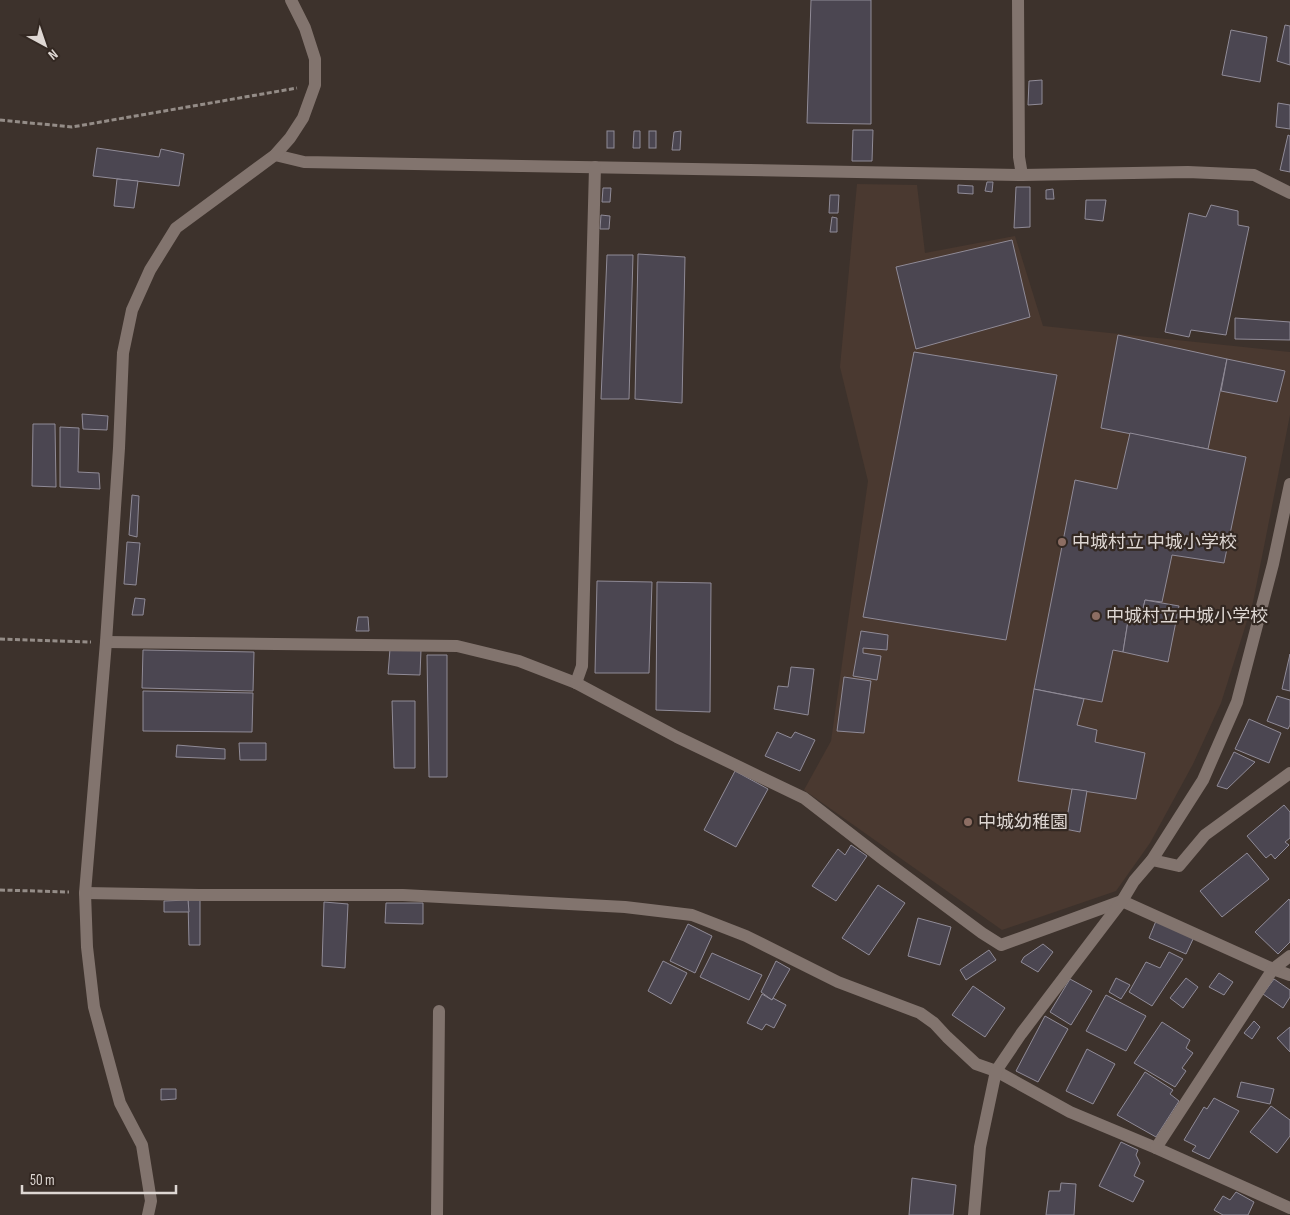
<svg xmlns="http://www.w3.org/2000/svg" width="1290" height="1215" font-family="'Sofia Sans Condensed','Noto Sans JP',sans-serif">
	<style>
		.built { fill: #4a3930 }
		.building { fill: #4b4651; stroke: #908b97 }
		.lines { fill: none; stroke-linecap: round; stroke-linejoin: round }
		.path { stroke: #948c87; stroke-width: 3; stroke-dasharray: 5 2.5; stroke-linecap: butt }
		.minor { stroke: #82746e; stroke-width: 12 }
		.tertiary { stroke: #82746e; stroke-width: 12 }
		.education-dot { fill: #8d6e63; stroke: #332822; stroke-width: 2 }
		.labels { text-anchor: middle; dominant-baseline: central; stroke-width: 4.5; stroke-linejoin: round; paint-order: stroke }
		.poi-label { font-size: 18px; fill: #ded7d3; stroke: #332822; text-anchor: start }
	</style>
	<rect width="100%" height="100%" fill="#3d322c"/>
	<polygon class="built" points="857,184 917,185 925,253 1015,236 1043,326 1290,352 1290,415 1253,602 1221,703 1193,764 1150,843 1116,891 1002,930 804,790 831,741 868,481 840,367"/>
	<g class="building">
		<polygon points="811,0 871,0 871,124 807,123"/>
		<polygon points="1285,25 1290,26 1290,65 1277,61"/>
		<polygon points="1231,30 1267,37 1260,82 1222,75"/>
		<polygon points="1042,80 1042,104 1028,105 1029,81"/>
		<polygon points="1278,103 1290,105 1290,129 1276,127"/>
		<polygon points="853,130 873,130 872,161 852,161"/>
		<rect x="607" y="131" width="7" height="17"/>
		<polygon points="634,131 640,131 640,148 633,148"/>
		<rect x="649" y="131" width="7" height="17"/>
		<polygon points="681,131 680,150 672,150 674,132"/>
		<polygon points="1288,135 1290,136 1290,172 1280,170"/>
		<polygon points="97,148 159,157 161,149 184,154 179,186 93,176"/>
		<polygon points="117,179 138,181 134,208 114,206"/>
		<polygon points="987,182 993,182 992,192 985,191"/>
		<polygon points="958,185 973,186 973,194 958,193"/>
		<polygon points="1016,187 1030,187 1030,227 1014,228"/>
		<polygon points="603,188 611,188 610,202 602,202"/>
		<polygon points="1053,189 1054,199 1046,199 1046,190"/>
		<polygon points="830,195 839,195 838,213 829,213"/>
		<polygon points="1086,200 1106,200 1103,221 1085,219"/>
		<polygon points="1211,205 1238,211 1238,225 1249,227 1226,335 1191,330 1189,337 1165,332 1189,213 1206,217"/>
		<polygon points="601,215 610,216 609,229 600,229"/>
		<polygon points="832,217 837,218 837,232 830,232"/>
		<polygon points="1012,240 1030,317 916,349 896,267"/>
		<polygon points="638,254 685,257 682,403 635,399"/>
		<polygon points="607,255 633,255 629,399 601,399"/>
		<polygon points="1235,318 1290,322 1290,340 1235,339"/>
		<polygon points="1118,335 1227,359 1208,449 1101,428"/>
		<polygon points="914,352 1057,375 1006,640 863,617"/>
		<polygon points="1227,359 1285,371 1277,402 1221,391"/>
		<polygon points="82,414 108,416 107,430 83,429"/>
		<polygon points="33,424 55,424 56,487 32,486"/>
		<polygon points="60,427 79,428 78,472 99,473 100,489 60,487"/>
		<polygon points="1130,433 1246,457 1224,563 1172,555 1162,602 1145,600 1140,623 1128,621 1123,652 1113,650 1102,702 1034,689 1075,480 1117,489"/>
		<polygon points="132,495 139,496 137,537 129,535"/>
		<polygon points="127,542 140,543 136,585 124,584"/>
		<polygon points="597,581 652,582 649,673 595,673"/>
		<polygon points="657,582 711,583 710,712 656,710"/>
		<polygon points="135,598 145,599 143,615 132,615"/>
		<polygon points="1145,600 1179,606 1168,662 1123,652 1128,621 1140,623"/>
		<polygon points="358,617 368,617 369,631 356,631"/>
		<polygon points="861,631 888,635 887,650 863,648 863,653 881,656 877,680 853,676"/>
		<polygon points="390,649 421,650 420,675 388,674"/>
		<polygon points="143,650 254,652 253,691 142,688"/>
		<polygon points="1290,654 1290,691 1282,689"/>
		<polygon points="427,655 447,655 447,777 429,777"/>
		<polygon points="791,667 814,669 808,715 774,709 778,686 788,687"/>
		<polygon points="844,677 871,681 864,733 837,731"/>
		<polygon points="1034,689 1084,699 1077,725 1097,730 1095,742 1145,753 1136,799 1018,781"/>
		<polygon points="143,691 253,693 252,732 143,731"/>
		<polygon points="1277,696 1290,700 1290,725 1288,729 1267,721"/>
		<polygon points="392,701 415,701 415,768 394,768"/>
		<polygon points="1249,719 1281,733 1269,763 1235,749"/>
		<polygon points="777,732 791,738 795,732 815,740 800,771 765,756"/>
		<polygon points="239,743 266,743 266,760 240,760"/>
		<polygon points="177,745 225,749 225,759 176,757"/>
		<polygon points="1234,752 1255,762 1227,789 1217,786"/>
		<polygon points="735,771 768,789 736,847 704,830"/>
		<polygon points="1072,789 1087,791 1080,832 1065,829"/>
		<polygon points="1284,805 1290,812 1290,838 1285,842 1289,845 1275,859 1271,854 1266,858 1247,836"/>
		<polygon points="851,845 867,856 836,901 812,886 838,849 845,855"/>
		<polygon points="1247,853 1269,879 1222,917 1200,891"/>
		<polygon points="878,885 905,903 869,955 842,938"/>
		<polygon points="1289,899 1290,901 1290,942 1278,954 1255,932"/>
		<polygon points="188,900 200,900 200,945 189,945"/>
		<polygon points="188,900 189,912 164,912 164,901"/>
		<polygon points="324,902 348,904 345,968 322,966"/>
		<polygon points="386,903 423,903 423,924 385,923"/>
		<polygon points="918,918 951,927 940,965 908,956"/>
		<polygon points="1156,921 1194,937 1186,954 1149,938"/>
		<polygon points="688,924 712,936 695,973 670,961"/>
		<polygon points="1043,944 1053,952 1038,972 1021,962 1024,957"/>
		<polygon points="989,950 996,960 966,980 960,970"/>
		<polygon points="1169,952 1183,959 1152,1006 1129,992 1146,962 1160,968"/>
		<polygon points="712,953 762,975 749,1000 700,977"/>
		<polygon points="663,961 687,973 671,1004 648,991"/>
		<polygon points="776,961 790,969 772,1000 761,992"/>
		<polygon points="1219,973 1233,982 1224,995 1209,987"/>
		<polygon points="1116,978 1130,985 1121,999 1109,992"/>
		<polygon points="1186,978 1198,987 1183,1008 1170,998"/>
		<polygon points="1070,979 1092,991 1071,1025 1050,1012"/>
		<polygon points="1274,979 1290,990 1290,997 1283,1008 1263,994"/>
		<polygon points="973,986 1005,1008 985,1037 952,1015"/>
		<polygon points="762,994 772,1000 773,998 786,1005 774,1028 766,1024 762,1030 747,1023"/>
		<polygon points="1106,995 1146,1016 1126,1051 1086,1031"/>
		<polygon points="1045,1016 1068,1029 1038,1082 1016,1071"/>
		<polygon points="1254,1021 1260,1027 1252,1039 1244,1033"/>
		<polygon points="1162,1022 1190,1040 1186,1048 1193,1053 1182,1068 1186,1071 1175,1087 1134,1063"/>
		<polygon points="1290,1027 1290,1052 1277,1038"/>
		<polygon points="1087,1049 1115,1064 1093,1104 1066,1091"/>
		<polygon points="1145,1072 1173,1090 1170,1094 1179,1101 1156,1137 1117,1115"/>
		<polygon points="1241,1082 1274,1089 1270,1104 1237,1097"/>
		<polygon points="161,1089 176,1089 176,1099 161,1100"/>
		<polygon points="1214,1098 1239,1111 1209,1159 1192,1151 1196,1146 1184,1140 1204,1107 1207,1109"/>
		<polygon points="1271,1106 1290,1120 1290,1136 1277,1153 1250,1132"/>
		<polygon points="1121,1142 1138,1150 1136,1155 1140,1163 1134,1176 1144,1181 1133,1202 1099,1186"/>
		<polygon points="912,1178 956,1185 953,1215 909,1215"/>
		<polygon points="1061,1183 1076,1184 1074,1215 1046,1215 1049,1191 1060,1191"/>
		<polygon points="1236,1192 1254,1202 1248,1215 1223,1215 1214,1210 1223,1196 1230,1200"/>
	</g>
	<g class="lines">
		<g class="path">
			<polyline points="0,120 72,127 297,88"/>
			<polyline points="0,639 91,642"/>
			<polyline points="0,890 69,892"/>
		</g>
		<g class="minor">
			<polyline points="1018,0 1019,157 1022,175"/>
			<polyline points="275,155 304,162 1022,175 1188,172 1254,175 1290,193"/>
			<polyline points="106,642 457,646 519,661 576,683 677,737 804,798 884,860 982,933 1001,945 1122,901 1273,969 1290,975"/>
			<polyline points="576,683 582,666 595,167"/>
			<polyline points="1152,860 1179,866 1205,835 1290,773"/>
			<polyline points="85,893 199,895 403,895 625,907 692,915 746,936 838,982 920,1013 934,1023 947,1037 976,1064 996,1071 1070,1112 1156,1148 1290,1208"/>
			<polyline points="1156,1148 1273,969 1290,956"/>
		</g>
		<g class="tertiary">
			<polyline points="148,1215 151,1201 142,1145 120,1103 94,1007 87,947 85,893 106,642 119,448 123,353 132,310 150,270 176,228 275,155 290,138 303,118 315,85 315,59 305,28 291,0"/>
			<polyline points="437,1215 439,1011"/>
			<polyline points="974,1215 980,1147 996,1071 1021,1034 1122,901 1134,881 1152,860 1203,780 1237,702 1273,564 1290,484"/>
		</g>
	</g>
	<g class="education-dot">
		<circle cx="1062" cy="542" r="5"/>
		<circle cx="1096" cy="616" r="5"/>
		<circle cx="968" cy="822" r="5"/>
	</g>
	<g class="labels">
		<g class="poi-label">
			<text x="1072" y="542">中城村立 中城小学校</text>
			<text x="1106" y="616">中城村立中城小学校</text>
			<text x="978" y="822">中城幼稚園</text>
		</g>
	</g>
	<g transform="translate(45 45) rotate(140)" stroke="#332822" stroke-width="4" paint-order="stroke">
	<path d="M0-4L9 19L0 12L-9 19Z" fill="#ded7d3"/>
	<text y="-8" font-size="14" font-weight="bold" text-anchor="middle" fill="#ded7d3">N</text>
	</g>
	<path d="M22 1185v8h154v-8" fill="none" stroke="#ded7d3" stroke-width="2.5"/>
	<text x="30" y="1185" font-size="15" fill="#ded7d3" stroke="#332822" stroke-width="4" paint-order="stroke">50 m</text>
</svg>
